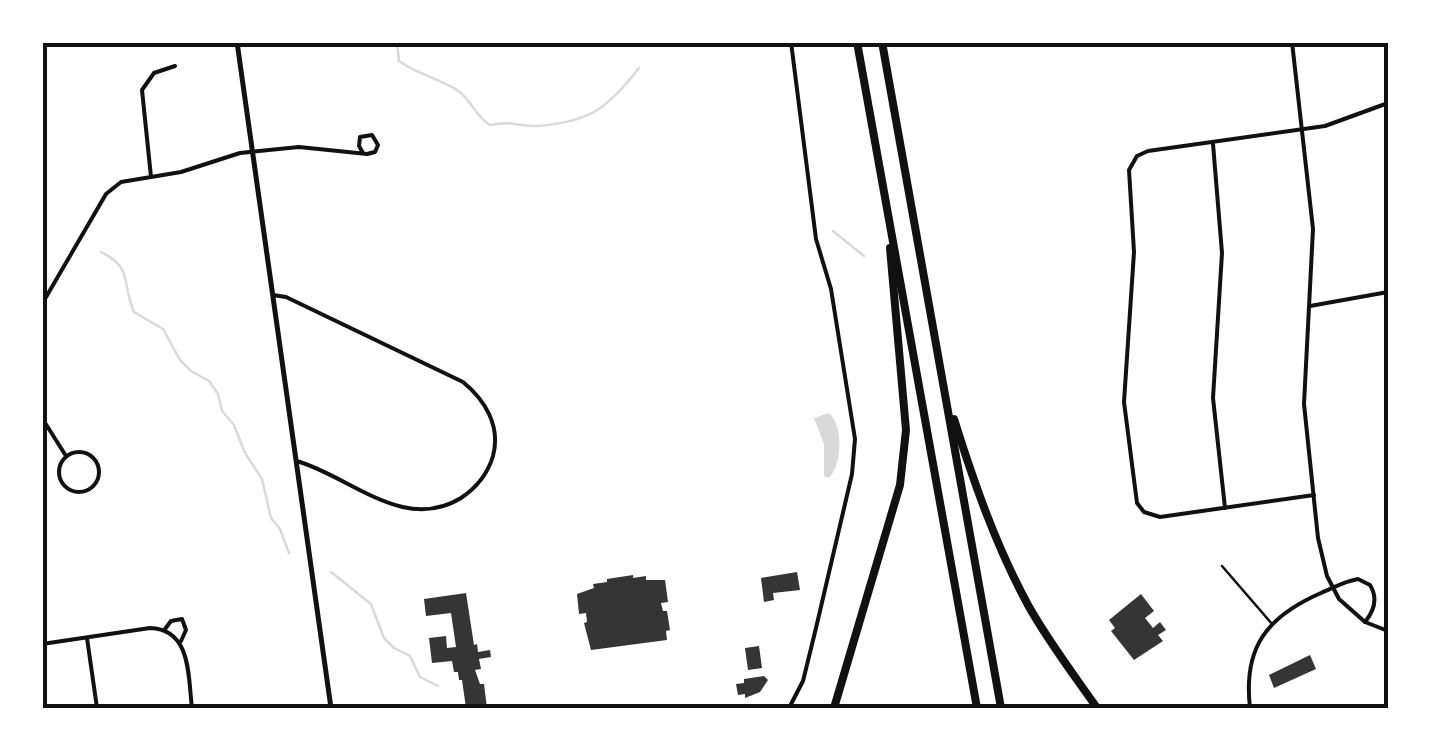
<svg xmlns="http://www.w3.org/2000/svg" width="1431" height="751" font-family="Inter,sans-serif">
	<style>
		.water { fill: #d9d9d9 }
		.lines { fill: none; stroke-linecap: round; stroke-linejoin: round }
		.stream { stroke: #d9d9d9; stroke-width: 2.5 }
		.building { fill: #353535 }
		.service { stroke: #111; stroke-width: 2.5 }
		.minor { stroke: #111; stroke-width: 4 }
		.tertiary { stroke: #111; stroke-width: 5 }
		.motorway { stroke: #111; stroke-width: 8 }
		.neatline { fill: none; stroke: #111; stroke-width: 4 }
	</style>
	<rect width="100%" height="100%" fill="#fff"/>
	<path class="water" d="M 829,413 C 844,426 842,464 829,478 L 824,476 L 824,444 L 814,418 Z"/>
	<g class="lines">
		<g class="stream">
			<path d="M 397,42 L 399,61 C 417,74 438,78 457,90 C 472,100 475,116 490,125 C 511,120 521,127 538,126 C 590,122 608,108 639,68"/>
			<polyline points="833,231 864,256"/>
			<path d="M 101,252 C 134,268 121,283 134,312 L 163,329 L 180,360 L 191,371 L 209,381 L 218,394 L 222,411 L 234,425 L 245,453 L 262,479 L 271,518 L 280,529 L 289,553"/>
			<polyline points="331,572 371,604 384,638 394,648 410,656 420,677 438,686"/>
		</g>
	</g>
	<g class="building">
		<polygon points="797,572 800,590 773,593 774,600 764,602 761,578"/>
		<polygon points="633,575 633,578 646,576 646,580 665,580 668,602 661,603 663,611 667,611 670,630 666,631 667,640 591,650 584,623 587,622 586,613 579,614 577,594 594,588 593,584 607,582 607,579"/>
		<polygon points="466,593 474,645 477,644 478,652 490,650 491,657 479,659 481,669 475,670 480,684 484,684 487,708 466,708 462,680 459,680 458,672 454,672 452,661 432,663 429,638 446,636 447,648 456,647 451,613 426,616 424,599"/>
		<polygon points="1141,594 1154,611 1145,618 1153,628 1160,622 1166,630 1158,635 1163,641 1134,660 1111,631 1115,628 1109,620"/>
		<polygon points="759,646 762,668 748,670 745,648"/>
		<polygon points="1310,655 1316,669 1274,688 1269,675"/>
		<polygon points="764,676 768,680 760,692 745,698 745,694 738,695 736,684 744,683 744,679"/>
	</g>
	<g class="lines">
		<polyline class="service" points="1222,566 1272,624"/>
		<g class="minor">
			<polyline points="1292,42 1313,229 1304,404 1318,538 1327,576 1339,599 1365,622 1388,631"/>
			<polyline points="1213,144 1222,253 1213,398 1225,508"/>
			<polyline points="151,177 142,90 154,73 175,66"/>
			<path d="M 273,295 L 286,297 L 463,382 C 485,400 501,426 493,456 C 488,473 476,488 461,498 C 404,533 351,477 297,461"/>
			<polyline points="42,304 106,194 121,182 181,172 240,153 299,147 367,154 375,152 378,145 372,135 360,137 359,146 363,153"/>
			<polyline points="1310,306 1388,292"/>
			<polyline points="42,418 66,456"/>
			<circle cx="79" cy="472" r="20"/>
			<polyline points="1314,495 1160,517 1144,512 1137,503 1124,402 1134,252 1129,170 1137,156 1148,151 1325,126 1388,103"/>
			<polyline points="165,629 171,621 182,619 186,630 181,641"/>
			<polyline points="87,638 97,708"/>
			<path d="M 42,644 L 150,628 C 192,629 188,678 192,708"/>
			<polyline points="789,708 803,681 816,628 852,474 855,439 831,289 816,239 791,42"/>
			<path d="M 1250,708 C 1243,648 1266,617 1321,593 C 1333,588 1345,581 1358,579 L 1370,585 C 1378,598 1374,611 1365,622"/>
		</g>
		<polyline class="tertiary" points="237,42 331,708"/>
		<g class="motorway">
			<polyline points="857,42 977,708"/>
			<polyline points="882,42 1001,708"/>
			<path d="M 954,419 C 974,483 996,546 1028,605 C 1048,641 1074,675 1097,708"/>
			<polyline points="834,708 900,485 906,430 890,248"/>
		</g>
	</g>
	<rect width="1431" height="751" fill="none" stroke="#ffffff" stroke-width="90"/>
	<rect x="45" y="45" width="1341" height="661" class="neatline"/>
</svg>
